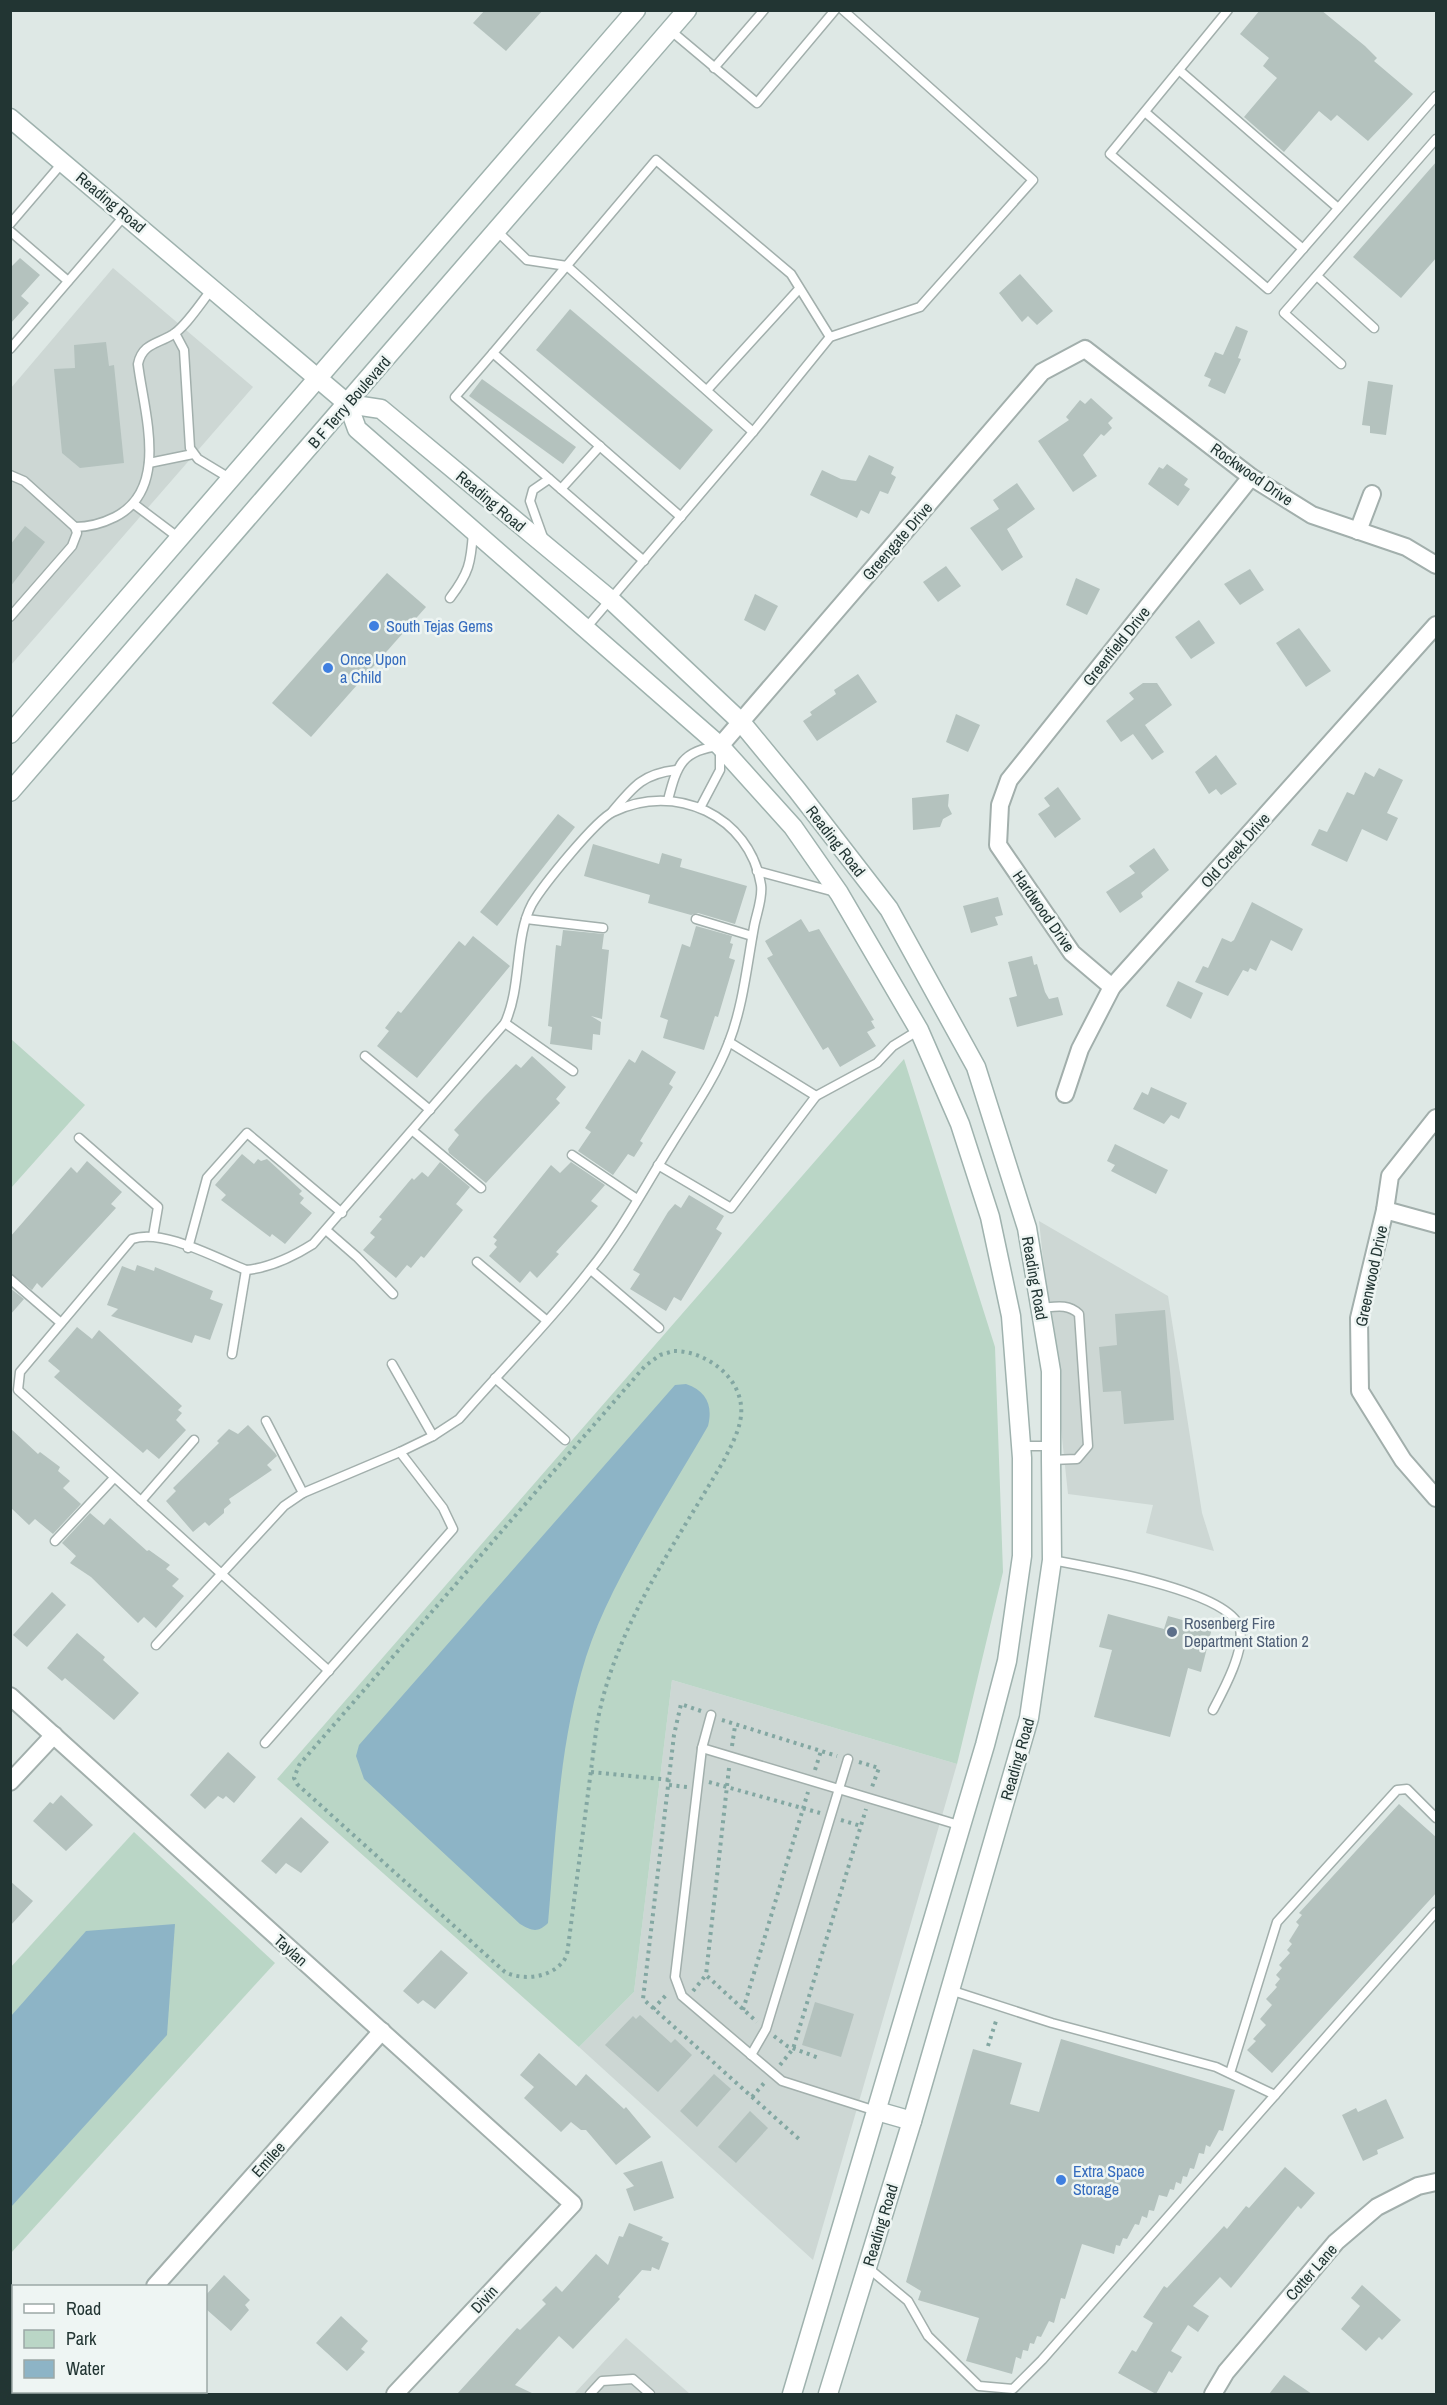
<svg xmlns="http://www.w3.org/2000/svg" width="1447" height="2405" font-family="'Archivo Narrow',sans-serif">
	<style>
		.built { fill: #cdd7d4 }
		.green { fill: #bad6c6 }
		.water { fill: #8db4c6 }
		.building { fill: #b4c2be }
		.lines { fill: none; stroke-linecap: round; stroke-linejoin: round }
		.lane-casing { stroke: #a2afac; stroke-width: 11 }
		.street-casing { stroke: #a2afac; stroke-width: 20 }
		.secondary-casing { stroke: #9fb2ae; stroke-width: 21 }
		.path { stroke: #83a7a2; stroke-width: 4; stroke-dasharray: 3 4.5; stroke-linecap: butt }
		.lane { stroke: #fff; stroke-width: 8 }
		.street { stroke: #fff; stroke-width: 16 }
		.secondary { stroke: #fff; stroke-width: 18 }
		.shop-dot { fill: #3f7fe0; stroke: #eef5f3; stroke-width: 2 }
		.service-dot { fill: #5c6f8a; stroke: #eef5f3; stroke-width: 2 }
		.labels { text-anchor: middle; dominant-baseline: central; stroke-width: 5; stroke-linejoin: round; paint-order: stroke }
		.street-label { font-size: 16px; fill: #223533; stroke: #eef5f3 }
		.shop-label { font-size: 16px; fill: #366cbe; stroke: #eef5f3; text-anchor: start }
		.service-label { font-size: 16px; fill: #4e5e75; stroke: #eef5f3; text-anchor: start }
	</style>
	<rect width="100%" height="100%" fill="#dee8e5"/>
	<g class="built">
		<polygon points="113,268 253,387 11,665 11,388"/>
		<polygon points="1039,1221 1168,1296 1202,1513 1214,1551 1146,1533 1153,1505 1068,1494"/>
		<polygon points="672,1680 957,1764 813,2260 579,2047 634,1992"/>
		<polygon points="626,2338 690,2394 574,2394"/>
	</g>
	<g class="green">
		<polygon points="11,1039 85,1105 11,1188"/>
		<polygon points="904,1059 995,1347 1003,1572 957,1764 672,1680 634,1992 579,2047 277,1779"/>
		<polygon points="134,1832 275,1963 11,2253 10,1968"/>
	</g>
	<g class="water">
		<path d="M 686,1384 C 707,1391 713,1406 708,1426 C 668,1496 610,1582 586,1657 C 559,1743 556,1834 548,1923 C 538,1933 532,1931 520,1924 L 364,1779 L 356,1756 L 359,1745 L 675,1385 Z"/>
		<polygon points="175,1924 167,2035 11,2207 11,2016 86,1931"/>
	</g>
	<g class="building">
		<polygon points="485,10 543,10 506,51 473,23"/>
		<polygon points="1260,10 1321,10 1365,46 1377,58 1374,61 1413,94 1368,141 1337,115 1331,121 1319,111 1284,152 1244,117 1277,78 1263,66 1269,58 1240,34"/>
		<polygon points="1437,161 1437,257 1401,298 1353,257"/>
		<polygon points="20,258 40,275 21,296 29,303 10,324 10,268"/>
		<polygon points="1020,274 1053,311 1037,325 1028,316 1022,322 999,293"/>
		<polygon points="570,309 713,430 680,470 536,350"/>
		<polygon points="1236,326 1248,331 1238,358 1241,359 1225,394 1208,386 1211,379 1204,376 1215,352 1223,355"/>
		<polygon points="106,342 109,366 114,365 124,463 80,468 62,453 54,369 75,368 74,345"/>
		<polygon points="482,379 576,447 563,464 469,396"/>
		<polygon points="1368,381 1393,385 1386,435 1370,433 1370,426 1362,425"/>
		<polygon points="1091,398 1113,418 1108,423 1112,428 1104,436 1101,434 1083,455 1097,476 1073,492 1038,441 1069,420 1066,417 1080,400 1085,404"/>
		<polygon points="869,455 894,467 891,474 896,477 888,494 880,491 869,514 861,510 857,518 810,495 822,470 841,479 856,481"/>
		<polygon points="1167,464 1188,479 1184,485 1190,489 1178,506 1148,484 1159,467 1163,469"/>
		<polygon points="1017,483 1035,509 1007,529 1023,557 1002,571 970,528 999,509 993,500"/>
		<polygon points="25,526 45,542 10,587 10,545"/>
		<polygon points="946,566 961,586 938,602 923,582"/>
		<polygon points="1250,569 1264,590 1240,605 1224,584"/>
		<polygon points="387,573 426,607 311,737 272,703"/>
		<polygon points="1076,578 1100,589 1087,615 1066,605"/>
		<polygon points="755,594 778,606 765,631 744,620"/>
		<polygon points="1199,620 1215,643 1191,659 1175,637"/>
		<polygon points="1299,628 1331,671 1306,687 1276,643"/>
		<polygon points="858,674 877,702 817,741 803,721 812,715 810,712 836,694 834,690"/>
		<polygon points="1143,683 1157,683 1172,705 1145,725 1164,752 1152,760 1133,734 1121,742 1106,721 1134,699 1129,693"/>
		<polygon points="956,714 980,725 968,752 946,742"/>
		<polygon points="1216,755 1237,784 1221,795 1216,789 1209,794 1195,772"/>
		<polygon points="1379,768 1403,780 1387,813 1398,818 1387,841 1362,829 1347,862 1311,845 1319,829 1327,832 1347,792 1354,795 1365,772 1374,777"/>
		<polygon points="1058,787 1081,819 1055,838 1038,814 1050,806 1044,798"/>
		<polygon points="949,794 948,806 952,814 943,819 940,827 913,830 912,798"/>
		<polygon points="558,814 575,827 497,926 480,912"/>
		<polygon points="593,844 659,864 662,853 682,859 680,867 747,886 735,924 698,913 691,915 648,903 650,895 584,876"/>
		<polygon points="1154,848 1169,870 1141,893 1143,897 1120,913 1106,892 1135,873 1129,866"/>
		<polygon points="998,897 1003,915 995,917 998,925 971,933 963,906"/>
		<polygon points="1252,902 1303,929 1292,951 1271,940 1256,971 1250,968 1248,972 1243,970 1228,996 1195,982 1203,966 1208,968 1222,938 1231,942 1234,940"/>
		<polygon points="801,919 809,932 819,929 874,1020 871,1021 875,1028 867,1032 876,1046 840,1067 828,1047 823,1050 767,958 773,955 765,941"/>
		<polygon points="696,926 732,936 730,943 733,944 729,958 735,960 718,1017 715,1016 704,1050 663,1038 668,1020 660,1017 682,944 690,947"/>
		<polygon points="563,930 604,934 602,949 609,950 602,1019 591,1016 601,1022 600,1035 593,1034 592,1050 550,1044 552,1027 548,1026 556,945 561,946"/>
		<polygon points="473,936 510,966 417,1078 377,1046 389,1031 385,1028 398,1011 401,1013 459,941 465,946"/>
		<polygon points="1032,956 1034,965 1037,964 1045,992 1049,999 1058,997 1063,1015 1017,1027 1009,998 1017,996 1008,962"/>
		<polygon points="1178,981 1203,993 1191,1019 1166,1006"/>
		<polygon points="642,1050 676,1072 669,1084 673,1087 640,1141 643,1143 634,1157 628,1154 613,1175 578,1151 591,1132 585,1128 629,1059 635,1063"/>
		<polygon points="532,1056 566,1087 556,1099 560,1103 486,1183 449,1153 448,1149 459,1135 454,1130 484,1097 516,1064 521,1068"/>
		<polygon points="1151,1087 1187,1103 1179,1119 1171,1115 1164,1124 1133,1109 1142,1092 1148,1095"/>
		<polygon points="1115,1144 1168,1170 1156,1194 1111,1171 1115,1165 1107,1161"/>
		<polygon points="242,1154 254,1164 258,1159 261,1161 267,1159 302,1191 299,1194 304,1198 300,1203 312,1213 285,1244 272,1234 270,1237 221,1200 226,1195 215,1185"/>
		<polygon points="87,1161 122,1192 111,1204 116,1208 42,1288 37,1283 32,1290 10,1273 10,1237 71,1167 77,1173"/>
		<polygon points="440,1162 470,1187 456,1204 463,1210 424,1258 421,1256 411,1268 407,1265 396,1278 363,1250 375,1237 370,1233 382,1219 379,1217 412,1178 414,1180 422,1172 428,1177"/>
		<polygon points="571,1162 605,1185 591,1201 598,1206 556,1252 559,1254 537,1278 530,1271 520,1283 489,1256 497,1247 494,1244 497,1240 493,1237 551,1165 560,1173"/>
		<polygon points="689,1195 724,1216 716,1229 722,1233 681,1301 674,1297 666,1311 630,1289 640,1274 633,1270 668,1212 675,1204 681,1208"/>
		<polygon points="137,1265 154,1271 155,1267 213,1291 210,1299 223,1304 210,1340 195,1335 192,1343 111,1316 118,1309 107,1305 122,1266 135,1271"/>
		<polygon points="10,1288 24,1299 10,1315"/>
		<polygon points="1165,1310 1174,1420 1124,1424 1121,1391 1103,1392 1099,1347 1117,1345 1115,1314"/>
		<polygon points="77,1327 92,1339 99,1330 182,1406 178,1410 182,1413 176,1420 186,1430 159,1459 147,1449 143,1453 54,1377 60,1371 48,1361"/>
		<polygon points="248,1425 275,1453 277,1456 267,1465 272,1470 229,1499 231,1503 224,1509 224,1513 209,1526 205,1522 193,1532 166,1501 176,1491 173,1488 219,1443 217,1441 229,1429 238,1434"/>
		<polygon points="10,1428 38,1454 40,1452 60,1467 58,1471 70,1481 63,1488 81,1504 53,1534 35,1519 29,1525 10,1507"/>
		<polygon points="90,1513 104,1525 110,1518 147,1551 149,1550 170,1565 166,1569 179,1579 172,1586 184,1596 156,1628 144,1617 138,1623 91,1577 70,1563 76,1556 62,1543"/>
		<polygon points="52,1592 66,1605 27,1647 13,1635"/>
		<polygon points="1108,1614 1164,1629 1168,1616 1212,1628 1201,1672 1188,1668 1170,1737 1094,1717 1112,1650 1099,1647"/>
		<polygon points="77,1633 105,1657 103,1660 139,1693 114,1720 65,1678 62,1681 47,1668"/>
		<polygon points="228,1752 256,1777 234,1803 226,1796 223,1799 218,1796 205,1809 190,1795"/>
		<polygon points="61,1795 93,1825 66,1851 33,1821 50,1802 53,1804"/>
		<polygon points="1399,1804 1437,1838 1437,1892 1272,2073 1247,2050 1256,2041 1253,2039 1266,2025 1260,2019 1272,2005 1266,1999 1277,1987 1275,1985 1280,1979 1276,1975 1282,1968 1279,1965 1290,1953 1287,1950 1292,1944 1289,1941 1299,1925 1296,1922 1302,1915 1299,1913"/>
		<polygon points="301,1817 329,1842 301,1873 286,1863 276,1874 261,1861"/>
		<polygon points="10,1881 33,1901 10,1926"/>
		<polygon points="441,1950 468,1973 435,2009 423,2000 418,2004 403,1991"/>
		<polygon points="815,2002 854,2014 841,2057 802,2045"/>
		<polygon points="640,2015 671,2043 675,2039 692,2055 658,2092 605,2045 633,2016 636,2019"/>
		<polygon points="1061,2039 1235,2090 1223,2131 1219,2130 1210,2147 1206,2145 1204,2154 1199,2153 1194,2169 1190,2168 1187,2177 1183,2176 1181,2184 1176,2182 1174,2190 1170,2189 1167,2197 1159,2195 1154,2211 1149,2210 1147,2218 1142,2216 1139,2225 1135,2224 1127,2239 1123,2238 1120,2246 1116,2245 1114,2254 1082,2244 1065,2299 1061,2298 1054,2323 1049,2321 1041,2337 1037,2336 1034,2344 1030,2343 1028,2351 1023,2350 1021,2359 1016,2357 1012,2374 966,2361 979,2318 918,2300 921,2291 906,2282 973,2049 1022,2063 1010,2104 1039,2112"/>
		<polygon points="539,2053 576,2086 586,2074 624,2109 626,2107 651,2137 616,2165 586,2130 581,2130 571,2122 561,2132 524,2098 534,2087 520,2075"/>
		<polygon points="714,2074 731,2089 697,2127 680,2111"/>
		<polygon points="1386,2099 1404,2138 1377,2150 1378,2154 1363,2161 1342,2115 1356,2108 1358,2112"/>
		<polygon points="750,2111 768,2128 736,2163 718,2147"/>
		<polygon points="662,2161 674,2198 634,2211 626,2189 634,2186 623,2173"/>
		<polygon points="1285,2167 1315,2193 1301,2209 1298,2206 1231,2288 1220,2277 1193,2306 1209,2316 1198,2332 1188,2325 1171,2351 1182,2357 1172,2373 1169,2371 1156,2394 1118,2373 1132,2350 1136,2352 1153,2323 1143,2317 1164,2286 1167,2288 1224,2226 1227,2229 1246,2206 1249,2208"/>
		<polygon points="629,2223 663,2237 661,2240 669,2243 659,2270 652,2267 651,2271 642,2270 618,2297 620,2299 573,2349 559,2336 515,2385 534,2394 457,2394 517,2328 520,2330 546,2304 542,2300 556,2286 562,2292 596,2254 608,2265 619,2236 623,2237"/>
		<polygon points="224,2275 250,2300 245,2305 249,2310 231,2331 206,2309 206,2295"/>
		<polygon points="1362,2285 1401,2320 1382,2340 1379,2337 1366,2351 1341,2329 1360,2306 1351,2298"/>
		<polygon points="341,2316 368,2341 361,2349 365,2352 347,2371 316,2343"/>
		<polygon points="1284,2375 1312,2394 1269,2394"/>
	</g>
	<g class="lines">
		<defs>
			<g id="lane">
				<polyline points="1228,10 1110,154 1268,289 1436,96"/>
				<polyline points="670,30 757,103 835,10"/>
				<polyline points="714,68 764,10"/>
				<polyline points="1179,70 1338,208"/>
				<polyline points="1145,112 1303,249"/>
				<polyline points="10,224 63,162"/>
				<polyline points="10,231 68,281"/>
				<polyline points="497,231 527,260 567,266 753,432"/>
				<polyline points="1317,276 1374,328"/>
				<polyline points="175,333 184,350 190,448 198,459 231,479"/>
				<polyline points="10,349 125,215"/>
				<polyline points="493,353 455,397 644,561"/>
				<polyline points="1341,364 1284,313 1436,139"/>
				<polyline points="707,390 799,289"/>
				<polyline points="149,463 193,454"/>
				<path d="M 10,475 L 24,481 L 75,527 C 90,527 101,524 115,517 C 170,489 144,413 138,364 C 142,344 157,344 172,335 C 185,328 202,301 212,289"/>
				<polyline points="561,489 600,446"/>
				<polyline points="134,504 179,538"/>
				<polyline points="681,517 493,353 656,160 791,274 830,337"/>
				<polyline points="544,540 530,501 533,490 549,479"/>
				<path d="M 450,598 C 469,573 471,563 473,532"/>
				<polyline points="10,617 72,546 77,533 75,527"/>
				<polyline points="586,628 753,432 830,337 920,307 1033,180 843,10"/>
				<path d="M 668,800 C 677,765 682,750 720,746 L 720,770 L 700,808"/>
				<path d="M 612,812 C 633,787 642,774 676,770"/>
				<polyline points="757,871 835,892"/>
				<polyline points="526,919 603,928"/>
				<polyline points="696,919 752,936"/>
				<polyline points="505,1023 573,1071"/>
				<polyline points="729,1042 816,1096 877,1063 893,1046 919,1030"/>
				<polyline points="365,1056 430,1110"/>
				<polyline points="413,1131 481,1188"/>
				<polyline points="79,1138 158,1207 153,1236"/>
				<polyline points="572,1155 637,1199"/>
				<polyline points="658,1165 731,1208 816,1096"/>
				<polyline points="326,1230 357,1257 393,1294"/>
				<polyline points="188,1248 207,1178 247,1133 342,1213"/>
				<polyline points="477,1262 546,1320"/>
				<polyline points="591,1270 659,1328"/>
				<polyline points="10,1279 61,1323"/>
				<path d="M 1040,1308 C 1055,1307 1067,1303 1079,1314 L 1088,1446 L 1077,1459 L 1051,1460"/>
				<polyline points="232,1354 246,1270"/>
				<polyline points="392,1364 433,1436"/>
				<polyline points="495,1378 565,1440"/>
				<polyline points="266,1421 303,1493"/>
				<polyline points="1021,1446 1051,1446"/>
				<polyline points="141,1501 194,1440"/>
				<polyline points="55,1541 114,1478"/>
				<path d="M 1052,1560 C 1089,1567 1232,1591 1240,1629 C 1245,1651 1223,1691 1213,1710"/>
				<path d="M 156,1645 L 284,1506 L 303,1493 L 400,1452 L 433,1436 L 459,1419 C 502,1369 550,1322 590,1270 C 621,1232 645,1186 671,1145 C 692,1111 715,1079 729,1042 C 743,1006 747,965 754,927 C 756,915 763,898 761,885 C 750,816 675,781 613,812 C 596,820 543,885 532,904 C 514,938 522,986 505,1023 L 313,1244 C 294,1256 269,1268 246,1270 C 216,1258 162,1228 132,1239 L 20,1372 L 18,1390 L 329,1671"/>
				<polyline points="711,1715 702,1748 675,1977 682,1996 782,2081 876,2111"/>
				<polyline points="265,1743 453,1529 443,1508 400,1452"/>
				<polyline points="702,1748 962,1826"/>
				<polyline points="751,2055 766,2029 848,1759"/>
				<polyline points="1230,2073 1277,1922 1397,1790 1407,1789 1436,1818"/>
				<polyline points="1275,2095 1436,1912"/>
				<polyline points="867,2267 908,2301 928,2336 979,2386 1013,2389 1042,2360 1275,2095 1216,2067 1052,2023 950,1990"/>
				<polyline points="590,2394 602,2381 633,2379 650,2394"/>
			</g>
			<g id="street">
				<polyline points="1358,531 1372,494"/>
				<polyline points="720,746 1042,372 1085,349 1251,477 1312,515 1406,547 1436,565"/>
				<polyline points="1112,987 1072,953 998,845 1000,805 1009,780 1251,477"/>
				<polyline points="1065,1094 1080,1049 1112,987 1436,625"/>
				<polyline points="1436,1118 1390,1176 1385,1210 1359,1318 1360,1391 1403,1460 1436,1498"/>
				<polyline points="1385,1210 1436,1224"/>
				<polyline points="10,1696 573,2204 395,2394"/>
				<polyline points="10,1782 54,1735"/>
				<polyline points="155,2286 382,2031"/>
				<polyline points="1213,2394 1226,2372 1336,2242 1377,2207 1418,2186 1436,2182"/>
			</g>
			<g id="secondary">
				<polyline points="10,118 348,404 357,429 720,746 793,827 839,893 919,1030 960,1124 990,1217 1011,1316 1022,1458 1022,1556 1007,1661 985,1745 792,2394"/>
				<polyline points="348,404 381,409 611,600 741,722 797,790 889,909 976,1067 1027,1228 1051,1371 1051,1460 1052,1560 1029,1718 912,2121 828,2394"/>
				<polyline points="10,734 636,10"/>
				<polyline points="10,792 687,10"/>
				<polyline points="877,2111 912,2121"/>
			</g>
		</defs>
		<use href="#lane" class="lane-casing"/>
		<use href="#street" class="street-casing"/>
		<use href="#secondary" class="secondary-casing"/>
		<g class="path">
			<path d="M 674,1351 C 707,1351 745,1379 741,1416 C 739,1432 731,1446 724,1460 C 675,1545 615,1626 597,1724 L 567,1955 C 557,1977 525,1982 505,1972 L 297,1784 L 294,1778 L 299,1765 L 645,1366 L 660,1355 Z"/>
			<polyline points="701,1711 681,1704 674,1735 643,1999 800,2140"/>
			<polyline points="722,1720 837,1756"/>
			<polyline points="732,1746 735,1726"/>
			<polyline points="859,1762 879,1768 872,1787"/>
			<polyline points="729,1768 706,1975 757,2022"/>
			<polyline points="815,1770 821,1751"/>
			<polyline points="591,1772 670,1780"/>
			<polyline points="709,1782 820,1813"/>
			<polyline points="669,1785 687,1787"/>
			<polyline points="841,1820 861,1826"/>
			<polyline points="693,1991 706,1975"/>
			<polyline points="653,2009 668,1993"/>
			<polyline points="743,2010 808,1792"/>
			<polyline points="774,2036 787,2046 819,2058"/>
			<polyline points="988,2046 997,2018"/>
			<polyline points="780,2065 793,2049 866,1809"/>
			<polyline points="752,2097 765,2082"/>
		</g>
		<use href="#lane" class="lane"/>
		<use href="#street" class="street"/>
		<use href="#secondary" class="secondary"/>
	</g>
	<g class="shop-dot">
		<circle cx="374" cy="626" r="6"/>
		<circle cx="328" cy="668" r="6"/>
		<circle cx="1061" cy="2180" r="6"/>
	</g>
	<circle class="service-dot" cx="1172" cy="1632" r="6"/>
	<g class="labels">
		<g class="street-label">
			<text transform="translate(111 202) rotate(40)">Reading Road</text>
			<text transform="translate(349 402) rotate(-49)">B F Terry Boulevard</text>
			<text transform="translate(1252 474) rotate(35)">Rockwood Drive</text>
			<text transform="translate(491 501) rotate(40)">Reading Road</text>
			<text transform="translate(897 541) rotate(-49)">Greengate Drive</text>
			<text transform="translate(1116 646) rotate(-51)">Greenfield Drive</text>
			<text transform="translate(836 841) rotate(52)">Reading Road</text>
			<text transform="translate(1235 850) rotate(-48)">Old Creek Drive</text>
			<text transform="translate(1044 911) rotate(55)">Hardwood Drive</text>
			<text transform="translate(1371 1276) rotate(-78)">Greenwood Drive</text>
			<text transform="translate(1035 1278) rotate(80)">Reading Road</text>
			<text transform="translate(1017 1759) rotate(-74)">Reading Road</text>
			<text transform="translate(291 1950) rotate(42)">Taylan</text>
			<text transform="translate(268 2159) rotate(-48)">Emilee</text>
			<text transform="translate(880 2225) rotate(-73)">Reading Road</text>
			<text transform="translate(1311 2272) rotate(-49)">Cotter Lane</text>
			<text transform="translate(484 2299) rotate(-47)">Divin</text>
		</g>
		<g class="shop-label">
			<text x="386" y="626">South Tejas Gems</text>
			<text x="340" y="659">Once Upon<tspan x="340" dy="18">a Child</tspan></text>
			<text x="1073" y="2171">Extra Space<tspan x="1073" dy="18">Storage</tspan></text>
		</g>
		<g class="service-label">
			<text x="1184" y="1623">Rosenberg Fire<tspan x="1184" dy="18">Department Station 2</tspan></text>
		</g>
	</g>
	<rect width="1447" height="2405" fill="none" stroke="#223533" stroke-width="24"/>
	<rect x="12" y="2285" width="195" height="108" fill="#eef5f3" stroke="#9ca8a6" stroke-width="1.5"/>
	<rect x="24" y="2304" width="30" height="9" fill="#ffffff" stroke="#9ca8a6" stroke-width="1.5"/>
	<text x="66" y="2315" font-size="18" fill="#223533">Road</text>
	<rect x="24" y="2330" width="30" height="18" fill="#bad6c6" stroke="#9ca8a6" stroke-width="1.5"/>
	<text x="66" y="2345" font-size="18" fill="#223533">Park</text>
	<rect x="24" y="2360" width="30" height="18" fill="#8db4c6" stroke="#9ca8a6" stroke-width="1.5"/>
	<text x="66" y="2375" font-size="18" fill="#223533">Water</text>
</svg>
